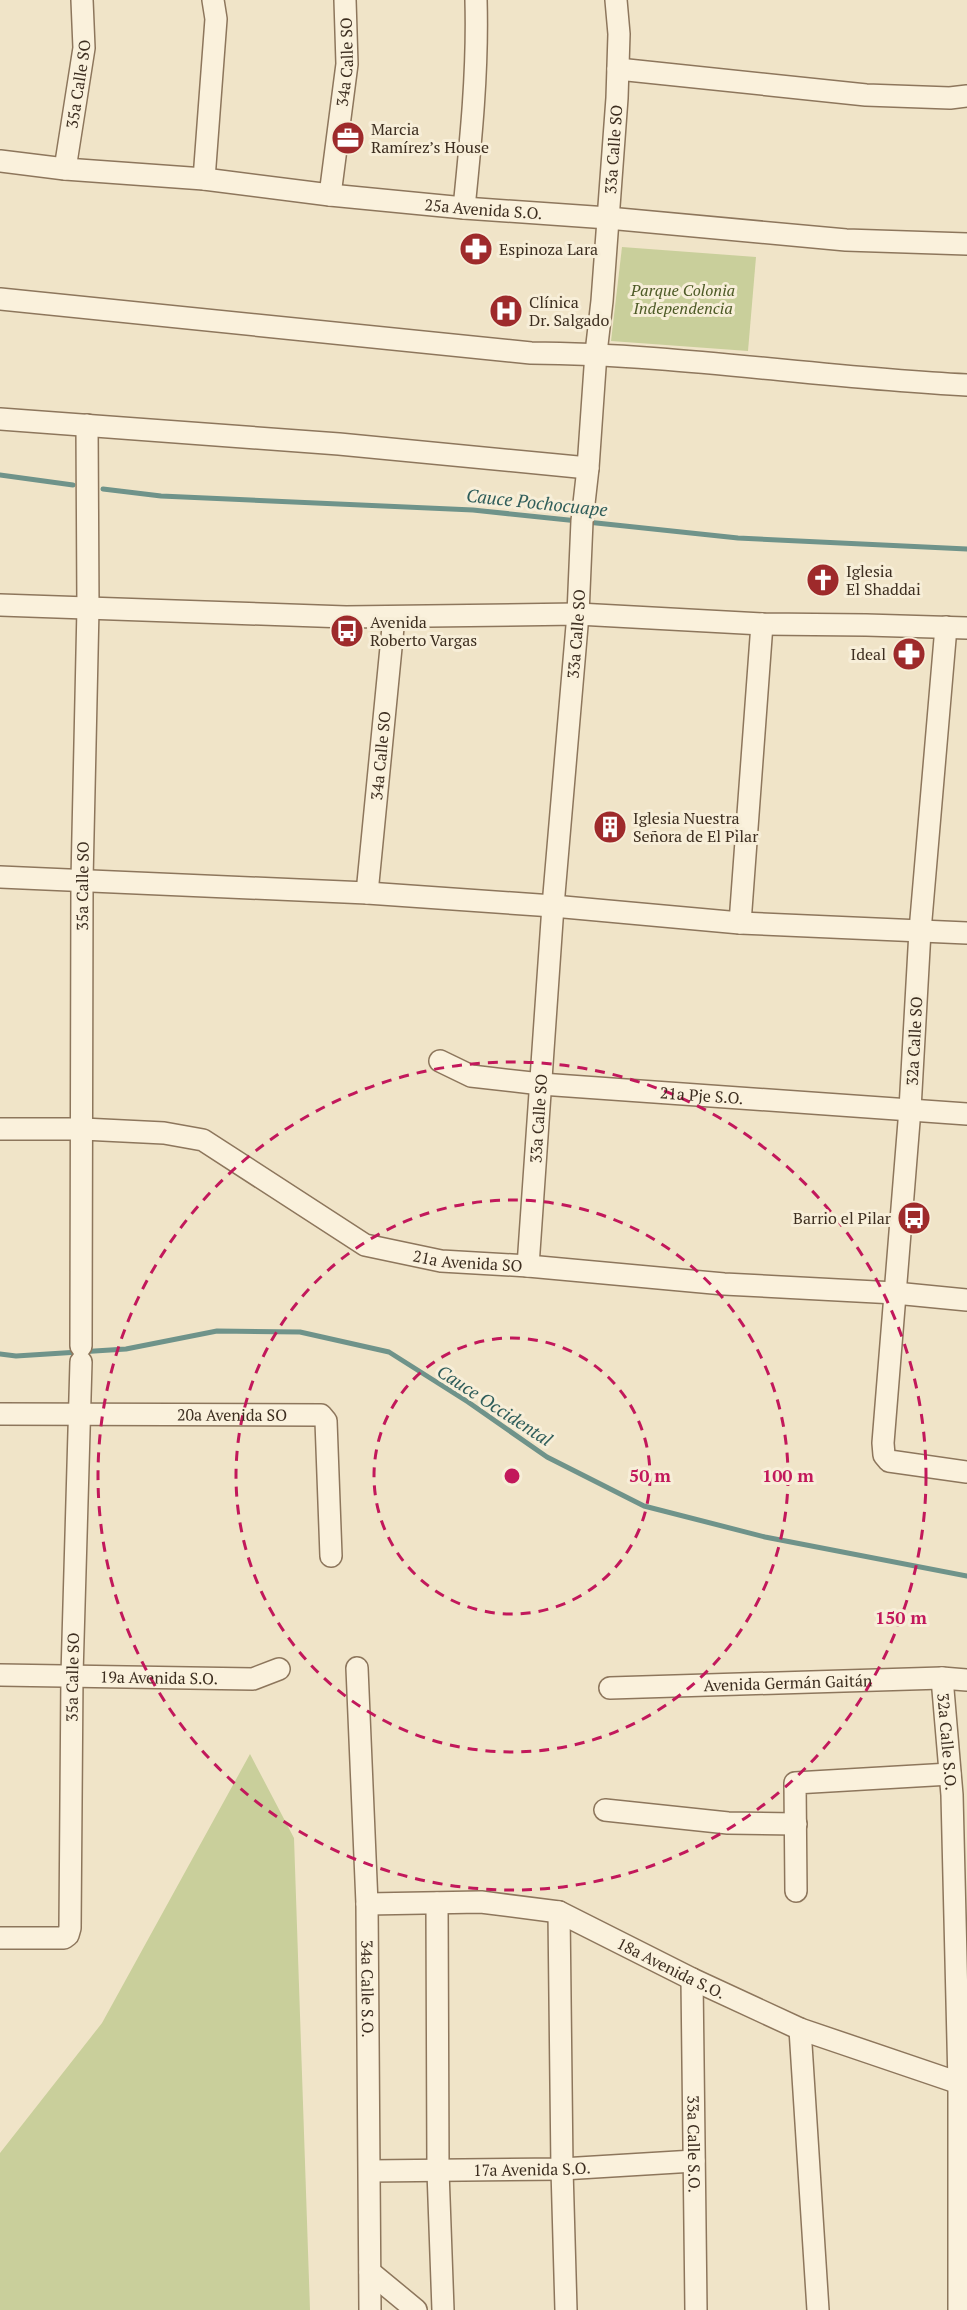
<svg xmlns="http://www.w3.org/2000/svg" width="967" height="2310" font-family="'PT Serif',serif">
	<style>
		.green { fill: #c9cf9b }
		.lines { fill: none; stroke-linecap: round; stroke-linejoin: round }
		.stream { stroke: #6f938a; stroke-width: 5 }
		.minor-casing { stroke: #8d765c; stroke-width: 24 }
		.minor { stroke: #faf1dc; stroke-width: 21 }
		.ring { fill: none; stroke: #c2185b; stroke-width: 3; stroke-dasharray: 10 8 }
		.labels { text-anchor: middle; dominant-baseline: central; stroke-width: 6; stroke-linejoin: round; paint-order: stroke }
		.street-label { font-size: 16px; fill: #3d2e20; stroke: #f7eed8 }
		.poi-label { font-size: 16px; fill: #3d2e20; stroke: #f7eed8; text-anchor: start }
		.park-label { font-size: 16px; font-style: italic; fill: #4d5a26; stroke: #f7eed8 }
		.water-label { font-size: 18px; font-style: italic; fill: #2f5d5a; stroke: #f7eed8 }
		.centre { fill: #c2185b; stroke: #f7eed8; stroke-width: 3 }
		.ring-label { font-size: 18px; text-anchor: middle; font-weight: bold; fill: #c2185b; stroke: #f7eed8; stroke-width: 6; stroke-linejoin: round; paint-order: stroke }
	</style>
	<rect width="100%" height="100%" fill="#f0e4c8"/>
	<g class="green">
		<polygon points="622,247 756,257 748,351 611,341"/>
		<polygon points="250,1754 294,1838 310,2310 0,2310 0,2153 102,2023"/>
	</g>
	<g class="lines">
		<g class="stream">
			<polyline points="0,475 73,485"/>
			<polyline points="103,489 161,496 473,510 578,521"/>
			<polyline points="587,522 738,538 967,549"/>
			<polyline points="0,1354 16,1356 126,1349 217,1331 300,1332 389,1352 468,1402 547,1457 644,1506 765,1537 967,1576"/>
		</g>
		<defs>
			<g id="minor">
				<polyline points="618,69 866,95 950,98 967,96"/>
				<path id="s1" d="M 0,161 L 65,169 L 204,179 L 330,195 L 464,208 L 608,218 L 846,240 L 967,244"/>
				<path id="s2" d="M 65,169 L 84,48 L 82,0"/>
				<polyline points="204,179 216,19 213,0"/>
				<path id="s3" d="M 330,195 L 347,64 L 345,0"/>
				<path d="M 464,208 C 471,139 478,70 476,0"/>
				<path d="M 0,299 L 531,353 C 677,354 821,378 967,385"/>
				<polyline points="0,419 339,444 588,468"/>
				<polyline points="0,605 346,617 578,614 762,624 866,625 967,628"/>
				<polyline points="946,627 920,931 910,1109 883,1443 884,1455 889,1461 967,1472"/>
				<polyline points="0,877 367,893 553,906 740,923 967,933"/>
				<path id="s4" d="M 367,893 L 394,617"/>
				<polyline points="740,923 762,624"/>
				<path id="s5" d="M 440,1061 L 471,1076 L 541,1084 L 967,1114"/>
				<path id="s6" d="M 0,1129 L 83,1129 L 164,1133 L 203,1140 L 365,1245 L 441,1261 L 528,1266 L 724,1284 L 895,1293 L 967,1300"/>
				<path id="s7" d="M 528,1266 L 553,906 L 578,614 L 582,521 L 588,468 L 596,353 L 602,301 L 617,98 L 619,34 L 616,0"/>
				<path id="s8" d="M 81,1346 L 82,880 L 88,608 L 87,425"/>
				<path id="s9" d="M 0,1414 L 321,1415 L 326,1421 L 331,1556"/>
				<path id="s10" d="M 357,1668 L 367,1904 L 370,2310"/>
				<path id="s11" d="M 0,1675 L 253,1679 L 279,1669"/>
				<path id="s12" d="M 942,1678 L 952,1795 L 959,2083 L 959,2310"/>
				<path id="s13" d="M 610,1688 L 942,1678 L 967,1680"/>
				<polyline points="605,1810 728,1823 796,1824"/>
				<polyline points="796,1891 795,1783 950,1774"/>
				<polyline points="437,1903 438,2171 443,2310"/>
				<path id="s14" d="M 367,1904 L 481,1902 L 559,1912 L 692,1979 L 800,2029 L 959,2083 L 967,2083"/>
				<polyline points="559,1912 562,2169 566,2310"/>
				<path id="s15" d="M 0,1938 L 64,1938 L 68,1935 L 70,1928 L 72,1675 L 81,1362"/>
				<path id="s16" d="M 692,1979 L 696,2310"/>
				<polyline points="800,2029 818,2310"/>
				<path id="s17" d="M 370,2171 L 562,2169 L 694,2161"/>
				<polyline points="370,2272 416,2310"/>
			</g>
		</defs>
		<use href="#minor" class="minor-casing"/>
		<use href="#minor" class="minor"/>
	</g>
	<g class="ring">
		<circle cx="512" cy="1476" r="138"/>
		<circle cx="512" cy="1476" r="276"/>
		<circle cx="512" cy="1476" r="414"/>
	</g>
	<defs>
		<symbol id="office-disc" viewBox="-11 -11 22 22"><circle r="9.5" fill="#9e2a2b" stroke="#f7eed8"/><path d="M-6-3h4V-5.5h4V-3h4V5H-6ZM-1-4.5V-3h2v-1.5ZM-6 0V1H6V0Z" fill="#fff"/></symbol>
		<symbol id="pharmacy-disc" viewBox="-11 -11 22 22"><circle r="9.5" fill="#9e2a2b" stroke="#f7eed8"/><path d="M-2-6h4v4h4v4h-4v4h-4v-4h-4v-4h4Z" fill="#fff"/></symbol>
		<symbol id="hospital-disc" viewBox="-11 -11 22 22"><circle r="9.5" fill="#9e2a2b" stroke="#f7eed8"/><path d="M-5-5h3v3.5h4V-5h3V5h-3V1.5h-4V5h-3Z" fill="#fff"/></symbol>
		<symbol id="church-disc" viewBox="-11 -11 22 22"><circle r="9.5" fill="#9e2a2b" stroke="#f7eed8"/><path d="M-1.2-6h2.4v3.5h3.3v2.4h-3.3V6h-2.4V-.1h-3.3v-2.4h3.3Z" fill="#fff"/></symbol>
		<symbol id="bus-disc" viewBox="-11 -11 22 22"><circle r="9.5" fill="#9e2a2b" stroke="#f7eed8"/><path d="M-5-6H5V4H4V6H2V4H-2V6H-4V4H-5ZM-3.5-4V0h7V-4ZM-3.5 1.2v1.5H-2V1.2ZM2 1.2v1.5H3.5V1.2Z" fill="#fff"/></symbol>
		<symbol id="building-disc" viewBox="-11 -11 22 22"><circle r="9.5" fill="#9e2a2b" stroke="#f7eed8"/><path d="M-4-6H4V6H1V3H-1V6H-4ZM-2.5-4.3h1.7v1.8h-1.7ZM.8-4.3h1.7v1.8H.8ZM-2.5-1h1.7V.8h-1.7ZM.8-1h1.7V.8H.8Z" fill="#fff"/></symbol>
	</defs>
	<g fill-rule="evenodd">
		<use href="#office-disc" x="329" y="119" width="38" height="38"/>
		<use href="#pharmacy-disc" x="457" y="230" width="38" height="38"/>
		<use href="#hospital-disc" x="487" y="292" width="38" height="38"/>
		<use href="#church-disc" x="804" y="561" width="38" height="38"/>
		<use href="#bus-disc" x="328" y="612" width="38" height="38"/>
		<use href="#pharmacy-disc" x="890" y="635" width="38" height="38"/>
		<use href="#building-disc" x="591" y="808" width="38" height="38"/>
		<use href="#bus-disc" x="895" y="1199" width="38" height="38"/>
	</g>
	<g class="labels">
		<g class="street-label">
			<text stroke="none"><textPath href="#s3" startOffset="134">34a Calle SO</textPath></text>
			<text stroke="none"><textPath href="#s2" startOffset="86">35a Calle SO</textPath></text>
			<text stroke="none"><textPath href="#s7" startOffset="1120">33a Calle SO</textPath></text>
			<text stroke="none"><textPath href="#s1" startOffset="486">25a Avenida S.O.</textPath></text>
			<text stroke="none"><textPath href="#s7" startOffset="634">33a Calle SO</textPath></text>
			<text stroke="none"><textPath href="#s4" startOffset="138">34a Calle SO</textPath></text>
			<text stroke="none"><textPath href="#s8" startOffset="460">35a Calle SO</textPath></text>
			<text transform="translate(914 1041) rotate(-87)">32a Calle SO</text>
			<text stroke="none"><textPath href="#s5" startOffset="266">21a Pje S.O.</textPath></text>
			<text stroke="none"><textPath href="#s7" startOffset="148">33a Calle SO</textPath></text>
			<text stroke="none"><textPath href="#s6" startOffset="501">21a Avenida SO</textPath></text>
			<text stroke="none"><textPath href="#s9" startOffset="232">20a Avenida SO</textPath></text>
			<text stroke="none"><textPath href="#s15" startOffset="327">35a Calle SO</textPath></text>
			<text stroke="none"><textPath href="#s11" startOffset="159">19a Avenida S.O.</textPath></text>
			<text stroke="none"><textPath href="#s13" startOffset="178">Avenida Germán Gaitán</textPath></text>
			<text stroke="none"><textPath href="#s12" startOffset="64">32a Calle S.O.</textPath></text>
			<text stroke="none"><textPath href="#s14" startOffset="318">18a Avenida S.O.</textPath></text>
			<text stroke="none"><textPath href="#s10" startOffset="321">34a Calle S.O.</textPath></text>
			<text stroke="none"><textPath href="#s16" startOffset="165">33a Calle S.O.</textPath></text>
			<text stroke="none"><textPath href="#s17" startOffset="162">17a Avenida S.O.</textPath></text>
		</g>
		<g class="poi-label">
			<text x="371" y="129">Marcia<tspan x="371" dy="18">Ramírez’s House</tspan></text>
			<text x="499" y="249">Espinoza Lara</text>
			<text x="529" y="302">Clínica<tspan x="529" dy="18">Dr. Salgado</tspan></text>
			<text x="846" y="571">Iglesia<tspan x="846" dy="18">El Shaddai</tspan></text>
			<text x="370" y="622">Avenida<tspan x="370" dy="18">Roberto Vargas</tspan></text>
			<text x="886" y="654" text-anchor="end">Ideal</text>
			<text x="633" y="818">Iglesia Nuestra<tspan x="633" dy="18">Señora de El Pilar</tspan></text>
			<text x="891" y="1218" text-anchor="end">Barrio el Pilar</text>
		</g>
		<g class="park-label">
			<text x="683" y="290">Parque Colonia<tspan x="683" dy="18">Independencia</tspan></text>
		</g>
		<g class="water-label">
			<text transform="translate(537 502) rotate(6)">Cauce Pochocuape</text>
			<text transform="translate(495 1405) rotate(33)">Cauce Occidental</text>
		</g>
	</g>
	<circle cx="512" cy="1476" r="9" class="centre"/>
	<g class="ring-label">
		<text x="650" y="1482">50 m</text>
		<text x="788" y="1482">100 m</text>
		<text x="901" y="1624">150 m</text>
	</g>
</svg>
